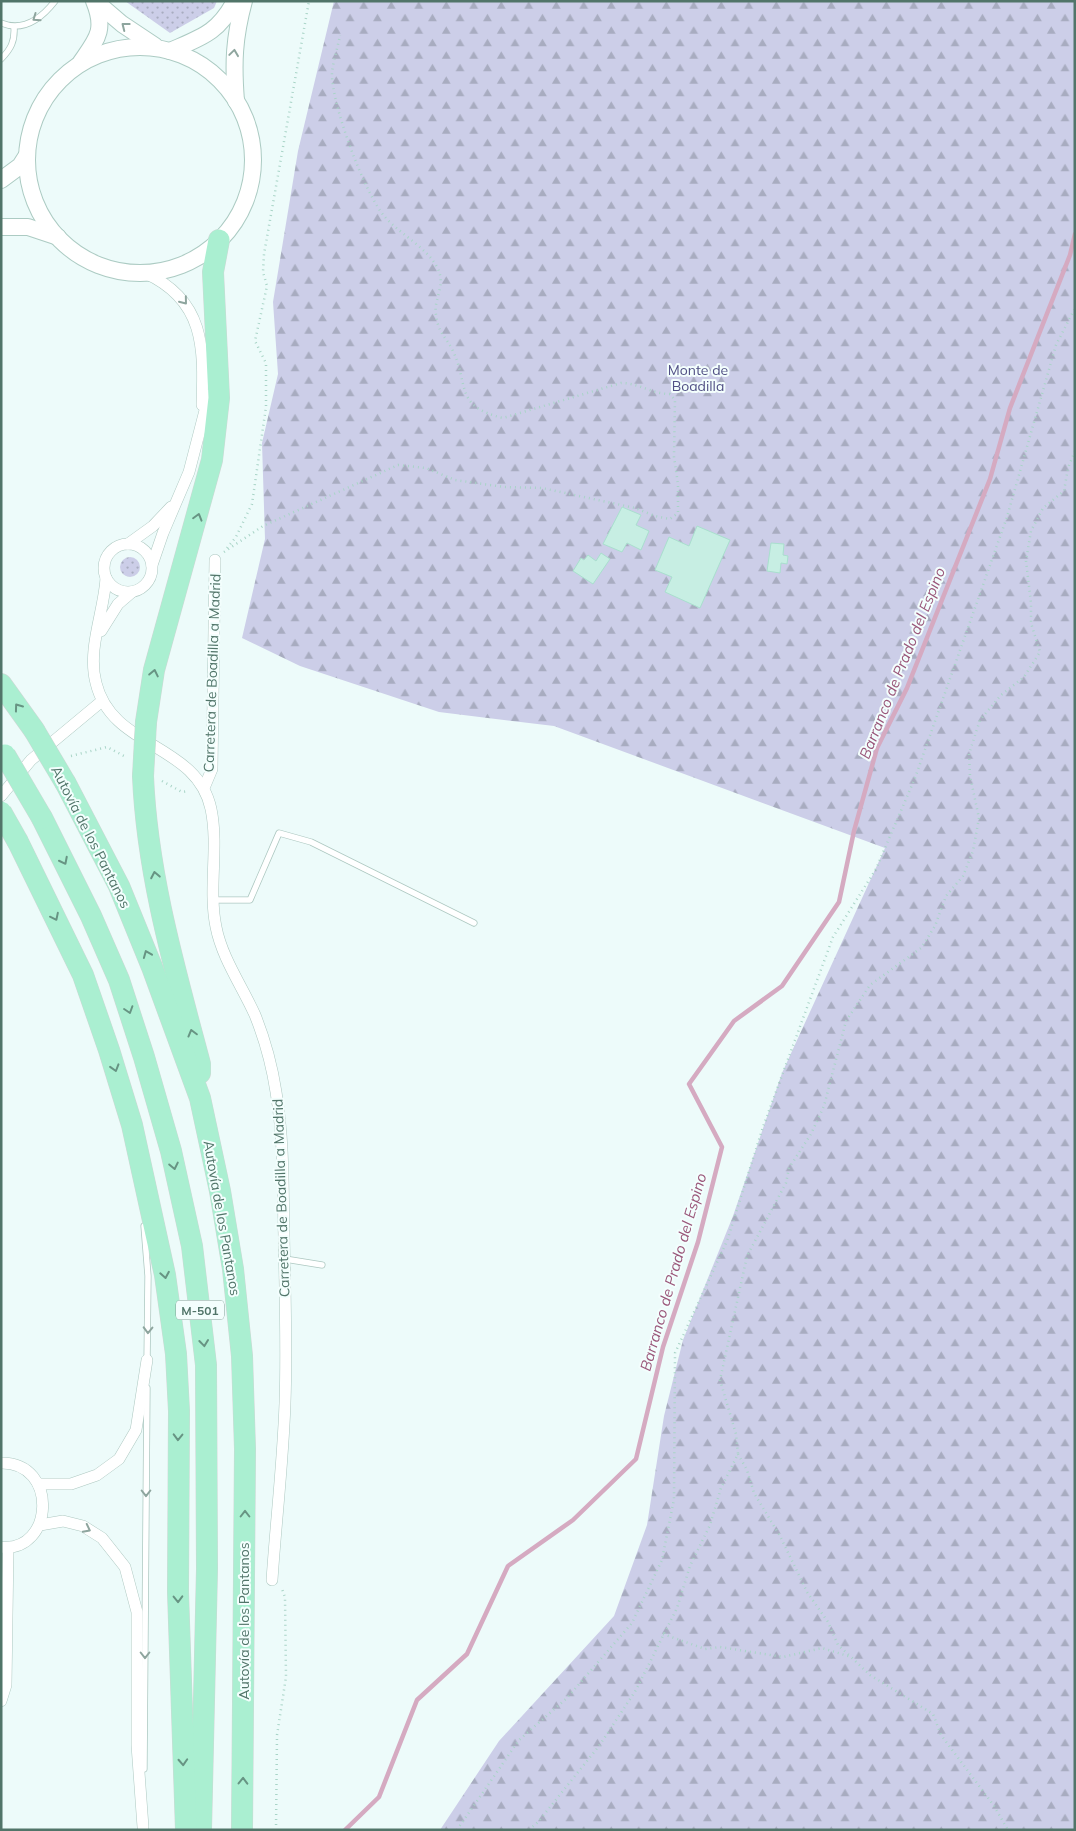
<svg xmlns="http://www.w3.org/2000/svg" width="1076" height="1831" font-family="Mulish,sans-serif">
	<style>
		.grass { fill: url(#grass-dots) }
		.forest { fill: url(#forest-firs) }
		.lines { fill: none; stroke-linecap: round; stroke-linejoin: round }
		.stream { stroke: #d5aac1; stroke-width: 4.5 }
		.building { fill: #c7eee3; stroke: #a9dfce }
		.lane-casing { stroke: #adc8c1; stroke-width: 7 }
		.street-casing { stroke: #adc8c1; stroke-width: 12 }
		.secondary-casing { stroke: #accbc3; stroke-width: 18 }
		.highway-casing { stroke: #ced8d5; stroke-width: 22 }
		.path { stroke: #a9d4c7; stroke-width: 2.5; stroke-dasharray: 1 4; stroke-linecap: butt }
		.lane { stroke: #fff; stroke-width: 5.5 }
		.street { stroke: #fff; stroke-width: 11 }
		.secondary { stroke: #fff; stroke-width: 16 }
		.highway { stroke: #aaefd1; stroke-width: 21 }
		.highway-bridge-casing { stroke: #ced8d5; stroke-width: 22; stroke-linecap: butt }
		.highway-bridge { stroke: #aaefd1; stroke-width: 21 }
		.oneway { stroke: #8ea59e }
		.oneway2 { stroke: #679483 }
		.labels { text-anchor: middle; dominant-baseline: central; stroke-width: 4; stroke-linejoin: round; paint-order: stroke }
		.shield { fill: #f3fefd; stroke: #829e95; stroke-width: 1 }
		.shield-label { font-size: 12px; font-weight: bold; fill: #517569 }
		.park-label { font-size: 14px; fill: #515085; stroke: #f3fefd }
		.street-label { font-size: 14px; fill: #517569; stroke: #f3fefd }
		.water-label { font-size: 15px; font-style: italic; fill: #9a577a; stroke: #f3fefd }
	</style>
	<defs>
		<pattern id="grass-dots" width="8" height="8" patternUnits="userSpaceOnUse" patternTransform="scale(1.25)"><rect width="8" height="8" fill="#cccee8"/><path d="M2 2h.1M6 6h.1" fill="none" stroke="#a8acc0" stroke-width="1.8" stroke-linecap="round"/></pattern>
		<pattern id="forest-firs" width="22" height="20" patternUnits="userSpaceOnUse" patternTransform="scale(1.25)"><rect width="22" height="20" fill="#cccee8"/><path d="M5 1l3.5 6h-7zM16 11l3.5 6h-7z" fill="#a8acc0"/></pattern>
	</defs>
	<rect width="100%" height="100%" fill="#edfbfa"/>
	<g class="grass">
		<polygon points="125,1 217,1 214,8 170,33"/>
		<circle cx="130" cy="567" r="10"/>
	</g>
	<polygon class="forest" points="334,1 1075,1 1075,1830 440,1830 499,1741 614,1616 647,1525 664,1416 683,1340 733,1216 782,1073 885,848 554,726 439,712 300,666 242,638 265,539 262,443 278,374 273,302 298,151"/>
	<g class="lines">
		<polyline class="stream" points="345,1830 379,1797 417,1700 467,1654 508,1566 573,1520 636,1459 663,1347 698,1242 722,1147 689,1084 734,1021 782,986 839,902 854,831 877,748 907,688 990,479 1010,408 1070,255 1075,234"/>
	</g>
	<g class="building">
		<polygon points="622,507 641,515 636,525 649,531 641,550 627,543 622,552 603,544"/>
		<polygon points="697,526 730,540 700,608 665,592 672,577 655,570 669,537 689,546"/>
		<polygon points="771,543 784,544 783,555 788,556 787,564 781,563 780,573 767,571"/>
		<polygon points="601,553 610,559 593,584 573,571 581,558 584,560 588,555 596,561"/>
	</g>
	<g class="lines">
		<defs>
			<g id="lane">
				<path d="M 1,23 C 23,32 41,19 55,1"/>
				<path d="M 1,59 C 11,49 15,41 14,27"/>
				<polyline points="213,900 250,900 279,833 311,842 474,923"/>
				<polyline points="144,1226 148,1276 147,1362"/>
				<polyline points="285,1259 322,1265"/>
				<polyline points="144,1769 147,1388"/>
			</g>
			<g id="street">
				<path d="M 145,273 C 205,300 204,348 202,405"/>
				<polyline points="128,544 153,526 171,507"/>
				<circle cx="128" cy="568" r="24"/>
				<polyline points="152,565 163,533 189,472 209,395"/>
				<path d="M 106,578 C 104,612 87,649 96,683 C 112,749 197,743 211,809 C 219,848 208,888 216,927 C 222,958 242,986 255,1015 C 265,1040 272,1066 276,1092 C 284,1140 283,1189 284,1237 C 285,1292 287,1348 285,1403 C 283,1462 276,1521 272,1580"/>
				<polyline points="101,631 118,604 132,592"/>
				<polyline points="204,788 212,769 215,560"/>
				<polyline points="1,796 31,760 102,701"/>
				<path d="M 1,1463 C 59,1462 54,1553 1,1547"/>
				<polyline points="38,1484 71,1484 97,1475 119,1459 136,1430 147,1360"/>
				<polyline points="40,1525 63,1521 83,1526 102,1538 125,1567 137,1612 137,1745 143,1827"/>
				<polyline points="1,1701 6,1685 8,1548"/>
			</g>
			<g id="secondary">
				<polyline points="95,1 122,24 155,46"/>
				<circle cx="140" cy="160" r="113"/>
				<path d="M 170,51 C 202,37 218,33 235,1"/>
				<path d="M 81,62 C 97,39 106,30 94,1"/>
				<path d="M 236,101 C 233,63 234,38 244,1"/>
				<polyline points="1,180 20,166 27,155"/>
				<polyline points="1,227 28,227 58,237"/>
			</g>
			<g id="highway">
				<polyline points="1,684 34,730"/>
				<polyline points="146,722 154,670 212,460 219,398 213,272 219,240"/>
				<path d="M 143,776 C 147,874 175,970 200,1064 L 200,1073"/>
				<polyline points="66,784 119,886 152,967 200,1098 220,1191 233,1269 242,1356 245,1449 242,1830"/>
				<polyline points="42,818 91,916 119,980 144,1057 171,1151 192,1246 206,1365 207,1569 201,1830"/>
				<polyline points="18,842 83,975 109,1050 132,1125 165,1275 176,1354 179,1411 178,1592 186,1830"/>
			</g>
		</defs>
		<use href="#lane" class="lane-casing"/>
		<use href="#street" class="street-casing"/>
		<use href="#secondary" class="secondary-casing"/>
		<use href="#highway" class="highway-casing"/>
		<g class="path">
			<polyline points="227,548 236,537 252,504 266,407 266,363 255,341 267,286 263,272 264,254 309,1"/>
			<path d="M 224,552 L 263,526 L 398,465 L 426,468 L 455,480 L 504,487 L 542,488 L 635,508 L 655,516 L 670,519 L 678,513 L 678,484 L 674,457 L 675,400 L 670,394 C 652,394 639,383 621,383 L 503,418 C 453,406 470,385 452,349 C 445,336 438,332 436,315 C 433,299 447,285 437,267 C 427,248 400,234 385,217 C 365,195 331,103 332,73 C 333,61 338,47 340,35"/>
			<polyline points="71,756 107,747 126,757"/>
			<polyline points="162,781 182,792 189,791"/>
			<polyline points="738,1454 747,1470 754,1493 780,1536 807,1592 828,1622 838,1645 850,1656"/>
			<polyline points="663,1634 705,1649 720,1647 783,1657 822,1648 851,1657 870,1675 933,1714 941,1735 994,1806 1008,1830"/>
			<polyline points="276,1830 277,1735 286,1677 285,1597 282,1589"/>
			<polyline points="457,1830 519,1740 567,1698 632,1623 662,1560 674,1499 675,1353 727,1241 763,1127 833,937 876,869 915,778 1007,517 1056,345 1075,308"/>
			<polyline points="529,1830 538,1822 599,1746 636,1690 677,1608 690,1566 710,1525 721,1488 738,1454 736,1434 720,1380 747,1256 786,1183 789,1168 811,1134 824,1106 846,1021 870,985 921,948 935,926 946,896 963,876 973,851 979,818 970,776 969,754 980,720 1001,695 1024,677 1040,652 1031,623 1031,603 1026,561 1031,531 1043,508 1064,491 1068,468 1075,451"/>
		</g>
		<use href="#lane" class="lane"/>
		<use href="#street" class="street"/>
		<use href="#secondary" class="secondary"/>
		<use href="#highway" class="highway"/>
		<defs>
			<g id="highway-bridge">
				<polyline points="34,730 66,784"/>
				<polyline points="5,755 42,818"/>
				<polyline points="143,776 146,722"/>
				<polyline points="1,812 18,842"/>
			</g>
		</defs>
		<use href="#highway-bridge" class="highway-bridge-casing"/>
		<use href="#highway-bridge" class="highway-bridge"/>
	</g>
	<defs><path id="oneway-chevron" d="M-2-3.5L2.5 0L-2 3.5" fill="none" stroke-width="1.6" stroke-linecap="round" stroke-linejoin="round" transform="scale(1.25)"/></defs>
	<g class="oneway">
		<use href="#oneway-chevron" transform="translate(36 18) rotate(145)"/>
		<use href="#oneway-chevron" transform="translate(125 26) rotate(-142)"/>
		<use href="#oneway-chevron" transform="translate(234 53) rotate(-82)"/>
		<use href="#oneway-chevron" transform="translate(184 301) rotate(51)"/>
		<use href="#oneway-chevron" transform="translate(148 1330) rotate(91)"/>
		<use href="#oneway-chevron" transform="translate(146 1493) rotate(90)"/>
		<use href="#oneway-chevron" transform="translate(87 1529) rotate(27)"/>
		<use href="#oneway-chevron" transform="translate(145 1655) rotate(90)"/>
	</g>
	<g class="oneway2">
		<use href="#oneway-chevron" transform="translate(198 517) rotate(-74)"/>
		<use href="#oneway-chevron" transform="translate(154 673) rotate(-78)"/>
		<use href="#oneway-chevron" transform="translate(18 707) rotate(-126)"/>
		<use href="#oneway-chevron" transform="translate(64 861) rotate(63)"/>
		<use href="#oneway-chevron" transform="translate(155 875) rotate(-101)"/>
		<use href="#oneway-chevron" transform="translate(55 917) rotate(64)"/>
		<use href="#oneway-chevron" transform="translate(147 954) rotate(-112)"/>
		<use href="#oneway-chevron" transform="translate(129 1010) rotate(72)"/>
		<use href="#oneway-chevron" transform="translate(192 1033) rotate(-105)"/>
		<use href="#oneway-chevron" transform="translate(115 1068) rotate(73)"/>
		<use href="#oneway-chevron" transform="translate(174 1166) rotate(78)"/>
		<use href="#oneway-chevron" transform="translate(165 1275) rotate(80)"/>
		<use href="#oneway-chevron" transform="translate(204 1343) rotate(83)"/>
		<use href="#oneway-chevron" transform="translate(178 1437) rotate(91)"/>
		<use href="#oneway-chevron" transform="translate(245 1514) rotate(-90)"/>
		<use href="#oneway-chevron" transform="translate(178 1599) rotate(89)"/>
		<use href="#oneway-chevron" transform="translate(183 1762) rotate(87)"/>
		<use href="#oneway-chevron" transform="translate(243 1781) rotate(-89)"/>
	</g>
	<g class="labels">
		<rect class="shield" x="176" y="1300.5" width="48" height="19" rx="4"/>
		<g class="shield-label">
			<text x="200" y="1310">M-501</text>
		</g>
		<g class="park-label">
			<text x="698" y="370">Monte de<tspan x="698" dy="16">Boadilla</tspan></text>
		</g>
		<g class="street-label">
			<text transform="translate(212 673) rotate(-88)">Carretera de Boadilla a Madrid</text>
			<text transform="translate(91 837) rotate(63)">Autovía de los Pantanos</text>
			<text transform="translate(281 1198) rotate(-92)">Carretera de Boadilla a Madrid</text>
			<text transform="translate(222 1218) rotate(80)">Autovía de los Pantanos</text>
			<text transform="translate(244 1621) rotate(-90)">Autovía de los Pantanos</text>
		</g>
		<g class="water-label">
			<text transform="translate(902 663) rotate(-68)">Barranco de Prado del Espino</text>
			<text transform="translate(673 1272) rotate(-74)">Barranco de Prado del Espino</text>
		</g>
	</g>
	<rect width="1076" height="1831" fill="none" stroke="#517569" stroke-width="5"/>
</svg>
